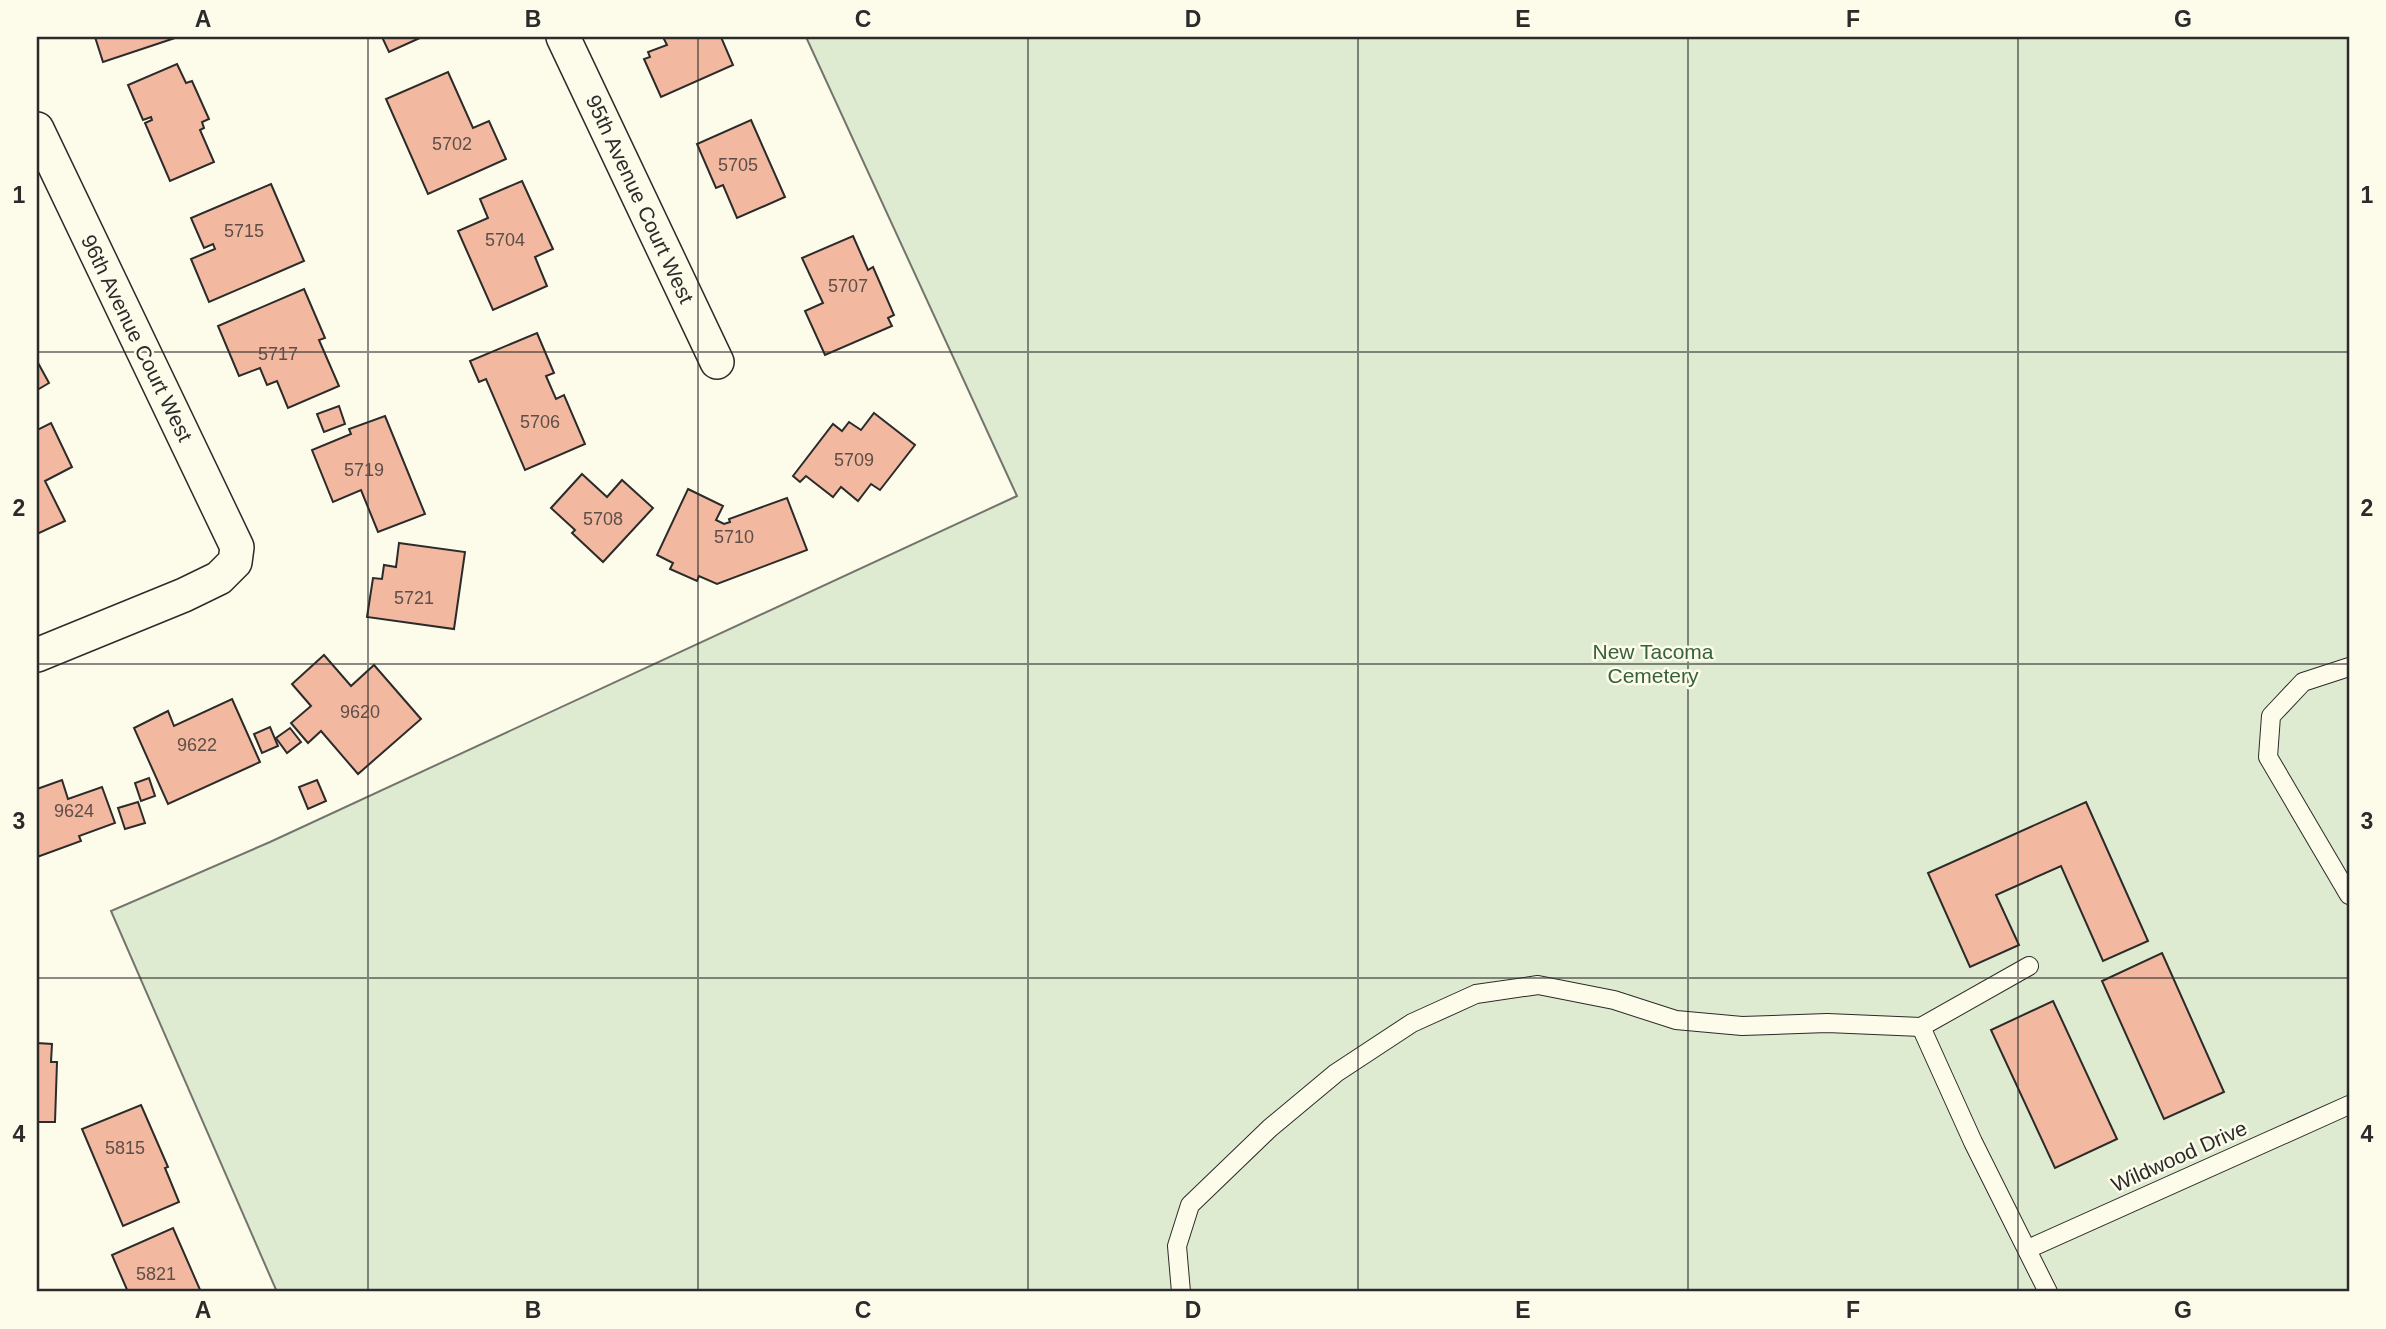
<svg xmlns="http://www.w3.org/2000/svg" width="2386" height="1329" font-family="Helvetica,sans-serif">
	<style>
		.green { fill: #deebd1; stroke: #74746e; stroke-width: 2 }
		.building { fill: #f2b8a0; stroke: #2b2b2b; stroke-width: 2 }
		.lines { fill: none; stroke-linecap: round; stroke-linejoin: round }
		.service-casing { stroke: #2b2b2b; stroke-width: 20 }
		.minor-casing { stroke: #2b2b2b; stroke-width: 36 }
		.service { stroke: #fdfbea; stroke-width: 18 }
		.minor { stroke: #fdfbea; stroke-width: 33 }
		.grid { fill: none; stroke: #2b2b2b; stroke-width: 2; stroke-opacity: 0.55 }
		.labels { text-anchor: middle; dominant-baseline: central; stroke-width: 5; stroke-linejoin: round; paint-order: stroke }
		.number-label { font-size: 18px; fill: #5d4e48 }
		.street-label { font-size: 21px; fill: #2b2b2b; stroke: #fdfbea }
		.park-label { font-size: 21px; fill: #34623c; stroke: #fdfbea }
		.neatline { fill: none; stroke: #2b2b2b; stroke-width: 2.5 }
		.grid-label { font-size: 23px; text-anchor: middle; font-weight: bold; fill: #2b2b2b }
	</style>
	<rect width="100%" height="100%" fill="#fdfbea"/>
	<polygon class="green" points="806,37 2349,37 2349,1292 277,1292 111,911 270,842 1017,496"/>
	<g class="building">
		<polygon points="95,37 178,37 103,62"/>
		<polygon points="382,37 422,37 389,52"/>
		<polygon points="663,37 721,37 733,65 661,97 644,59 650,57 648,52 667,45"/>
		<polygon points="177,64 186,83 192,81 209,119 202,122 204,128 200,130 214,162 170,181 145,123 152,120 151,117 143,120 128,85"/>
		<polygon points="448,72 473,128 489,121 506,159 428,194 386,99"/>
		<polygon points="751,120 785,197 737,218 723,185 716,188 697,144"/>
		<polygon points="522,181 553,249 535,257 547,286 493,310 458,231 488,218 480,199"/>
		<polygon points="271,184 304,261 209,302 191,259 215,249 213,244 204,248 191,218"/>
		<polygon points="853,236 868,270 873,267 894,315 888,318 892,326 825,355 805,311 823,303 802,258"/>
		<polygon points="304,289 325,338 319,340 339,386 288,408 277,381 267,385 260,368 239,376 218,326"/>
		<polygon points="537,333 554,373 546,376 556,399 564,395 585,444 525,470 486,379 479,382 470,361"/>
		<polygon points="37,361 49,383 37,390"/>
		<polygon points="339,406 345,424 324,432 317,414"/>
		<polygon points="874,413 915,445 880,490 871,484 858,501 841,487 833,497 806,476 800,482 793,476 833,424 842,431 849,422 861,430"/>
		<polygon points="385,416 425,514 378,532 361,490 333,502 312,450 351,434 349,429"/>
		<polygon points="51,423 72,467 45,481 65,521 37,534 37,430"/>
		<polygon points="582,474 607,497 622,480 653,508 603,562 572,533 575,530 551,508"/>
		<polygon points="688,489 723,506 716,520 724,524 730,522 729,519 787,498 807,550 717,584 699,576 697,581 670,569 673,563 657,555"/>
		<polygon points="399,543 465,552 454,629 367,617 373,578 382,579 384,565 396,567"/>
		<polygon points="324,655 351,686 374,665 421,719 358,774 321,731 308,743 291,723 311,706 292,684"/>
		<polygon points="232,699 260,762 168,804 134,728 168,711 174,726"/>
		<polygon points="270,727 278,746 262,753 254,734"/>
		<polygon points="290,728 301,742 287,753 276,738"/>
		<polygon points="149,778 155,796 141,801 135,783"/>
		<polygon points="62,780 68,799 102,787 115,823 79,836 81,841 37,857 37,789"/>
		<polygon points="317,780 326,801 308,809 299,787"/>
		<polygon points="138,802 145,823 125,829 118,808"/>
		<polygon points="2086,802 2148,941 2103,961 2061,866 1996,895 2019,945 1970,967 1928,873"/>
		<polygon points="2162,953 2224,1092 2164,1119 2102,981"/>
		<polygon points="2053,1001 2117,1139 2055,1168 1991,1030"/>
		<polygon points="37,1043 52,1044 51,1062 57,1062 55,1122 37,1122"/>
		<polygon points="141,1105 168,1167 165,1168 179,1202 123,1226 82,1129"/>
		<polygon points="173,1228 201,1292 128,1292 112,1255"/>
	</g>
	<g class="lines">
		<defs>
			<g id="service">
				<polyline points="2349,667 2303,682 2271,716 2268,757 2349,895"/>
				<polyline points="1921,1027 1973,1142 2048,1292"/>
				<polyline points="2028,1249 2349,1105"/>
				<polyline points="1181,1292 1177,1246 1190,1205 1270,1128 1336,1073 1412,1023 1476,994 1538,985 1614,1000 1676,1020 1742,1026 1827,1023 1921,1027 2029,966"/>
			</g>
			<g id="minor">
				<polyline points="563,37 717,362"/>
				<polyline points="37,129 237,547 235,562 219,578 184,595 37,655"/>
			</g>
		</defs>
		<use href="#service" class="service-casing"/>
		<use href="#minor" class="minor-casing"/>
		<use href="#service" class="service"/>
		<use href="#minor" class="minor"/>
	</g>
	<path class="grid" d="M 368,37 L 368,1292M 698,37 L 698,1292M 1028,37 L 1028,1292M 1358,37 L 1358,1292M 1688,37 L 1688,1292M 2018,37 L 2018,1292M 37,352 L 2349,352M 37,664 L 2349,664M 37,978 L 2349,978"/>
	<g class="labels">
		<g class="number-label">
			<text x="452" y="144">5702</text>
			<text x="738" y="165">5705</text>
			<text x="244" y="231">5715</text>
			<text x="505" y="240">5704</text>
			<text x="848" y="286">5707</text>
			<text x="278" y="354">5717</text>
			<text x="540" y="422">5706</text>
			<text x="854" y="460">5709</text>
			<text x="364" y="470">5719</text>
			<text x="603" y="519">5708</text>
			<text x="734" y="537">5710</text>
			<text x="414" y="598">5721</text>
			<text x="360" y="712">9620</text>
			<text x="197" y="745">9622</text>
			<text x="74" y="811">9624</text>
			<text x="125" y="1148">5815</text>
			<text x="156" y="1274">5821</text>
		</g>
		<g class="street-label">
			<text transform="translate(640 199) rotate(65)">95th Avenue Court West</text>
			<text transform="translate(137 338) rotate(64)">96th Avenue Court West</text>
			<text transform="translate(2179 1156) rotate(-24)">Wildwood Drive</text>
		</g>
		<g class="park-label">
			<text x="1653" y="651">New Tacoma<tspan x="1653" dy="24">Cemetery</tspan></text>
		</g>
	</g>
	<rect width="2386" height="1329" fill="none" stroke="#fdfbea" stroke-width="77"/>
	<rect x="38" y="38" width="2310" height="1252" class="neatline"/>
	<g class="grid-label">
		<text x="203" y="27">A</text>
		<text x="533" y="27">B</text>
		<text x="863" y="27">C</text>
		<text x="1193" y="27">D</text>
		<text x="1523" y="27">E</text>
		<text x="1853" y="27">F</text>
		<text x="2183" y="27">G</text>
		<text x="19" y="203">1</text>
		<text x="2367" y="203">1</text>
		<text x="19" y="516">2</text>
		<text x="2367" y="516">2</text>
		<text x="19" y="829">3</text>
		<text x="2367" y="829">3</text>
		<text x="19" y="1142">4</text>
		<text x="2367" y="1142">4</text>
		<text x="203" y="1318">A</text>
		<text x="533" y="1318">B</text>
		<text x="863" y="1318">C</text>
		<text x="1193" y="1318">D</text>
		<text x="1523" y="1318">E</text>
		<text x="1853" y="1318">F</text>
		<text x="2183" y="1318">G</text>
	</g>
</svg>
